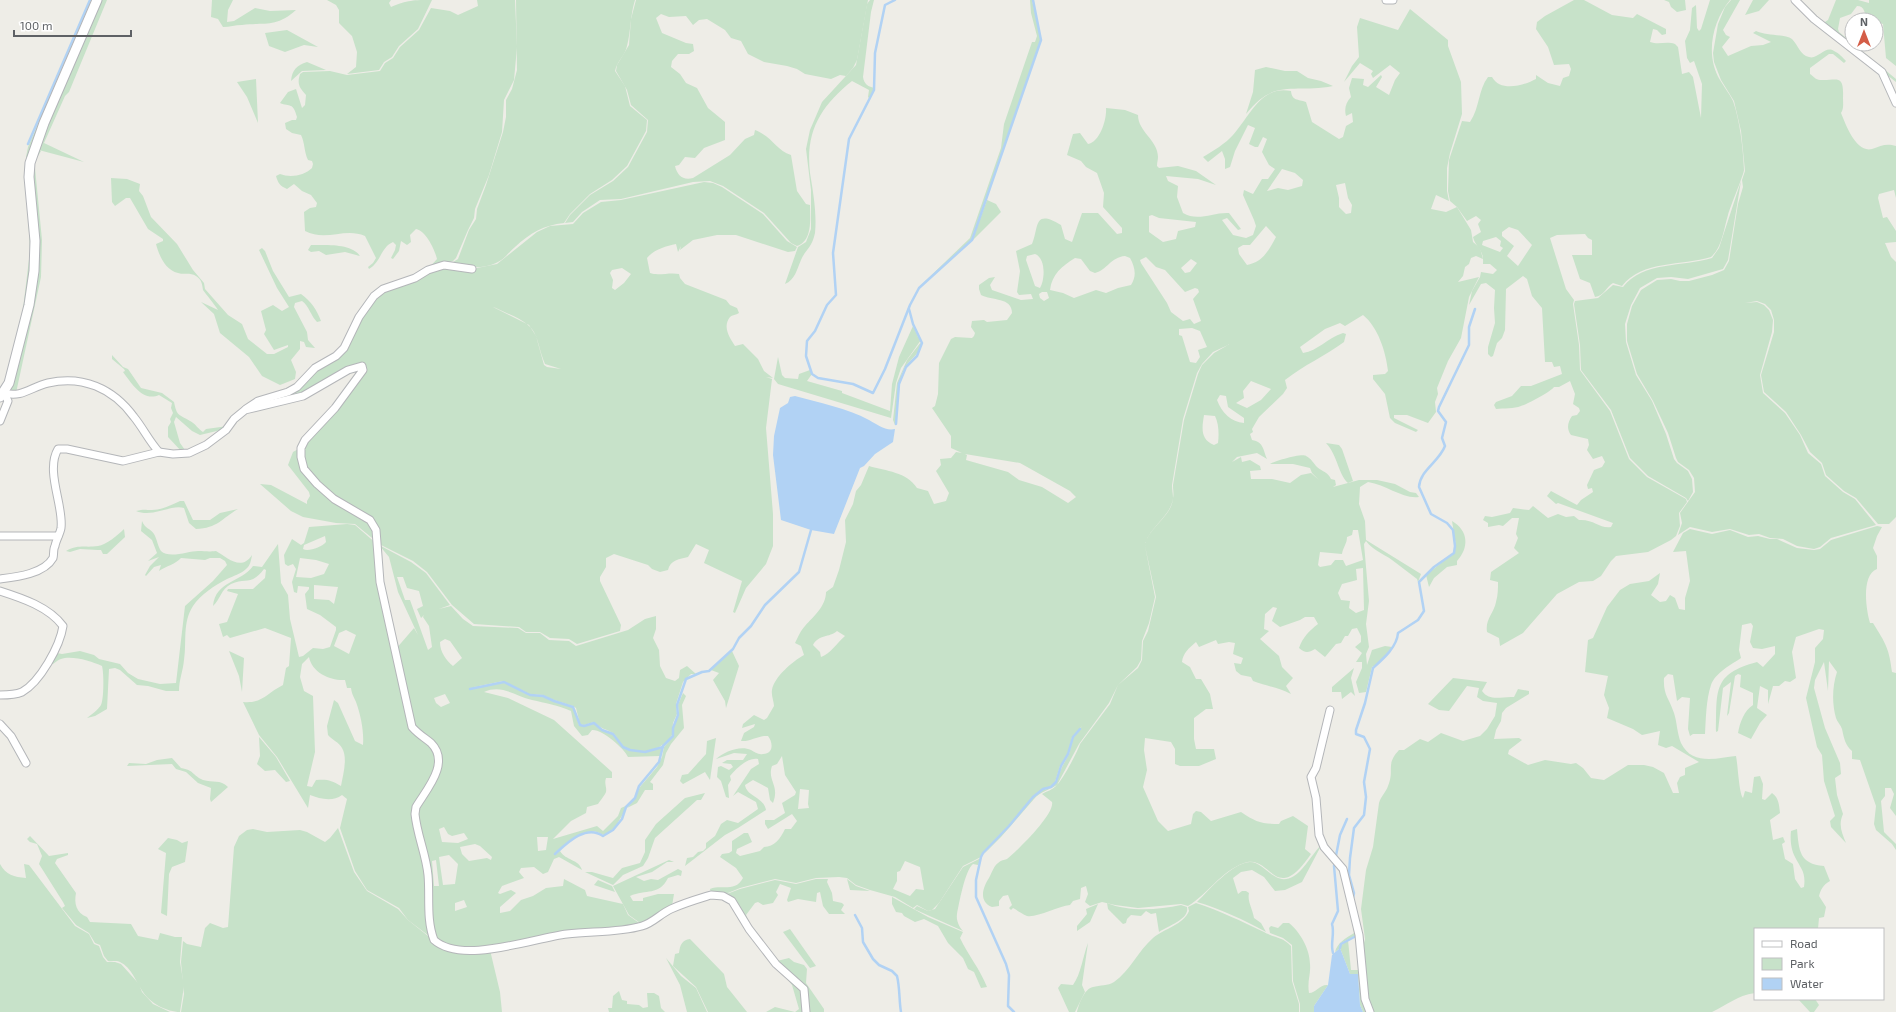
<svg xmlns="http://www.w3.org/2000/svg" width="1896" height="1012" font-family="'Exo 2',sans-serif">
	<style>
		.green { fill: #c7e2c9; fill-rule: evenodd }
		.water { fill: #b1d2f4 }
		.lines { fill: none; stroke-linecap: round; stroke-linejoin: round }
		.stream { stroke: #b1d2f4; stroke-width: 2.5 }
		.street-casing { stroke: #b4b6b9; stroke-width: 9 }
		.secondary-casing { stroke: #b3b5b9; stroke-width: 11 }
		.street { stroke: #fff; stroke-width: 7 }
		.secondary { stroke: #fff; stroke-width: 9 }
	</style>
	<rect width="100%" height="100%" fill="#eeede7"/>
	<g class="green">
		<polygon points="92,0 94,0 29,158 26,157 28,147"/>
		<polygon points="99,0 107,0 69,92 65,96 44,143 84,162 35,149"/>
		<path d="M 212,0 L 233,0 L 228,10 L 227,22 L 234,21 L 255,8 L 270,11 L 296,10 C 276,28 265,22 242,25 C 235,25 230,27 223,27 L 218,19 L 211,17 Z"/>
		<path d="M 327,0 L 391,0 L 389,3 L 391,7 C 407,0 414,0 432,0 L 418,29 L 399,46 L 392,57 L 384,62 L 379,70 L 347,74 L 356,67 L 357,52 L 352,36 L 339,23 L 339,10 L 336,5 Z"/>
		<path d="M 477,0 L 515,0 L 517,47 L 514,80 L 504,100 L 502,132 L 489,175 L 475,209 L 474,218 L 468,230 L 456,258 L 453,261 L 428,269 L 437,259 C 435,250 426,231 416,229 L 410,235 L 411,242 L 407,245 L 401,241 L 399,251 L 393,259 L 391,258 L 395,250 L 396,245 L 393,242 C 381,247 381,262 369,269 L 368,267 L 373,263 L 376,258 L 365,236 C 345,227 326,242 305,231 L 304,212 L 310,208 L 316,207 L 317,203 L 311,195 L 302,191 L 294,184 L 287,189 C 280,186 278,183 276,176 L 280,174 C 290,178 304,176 312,168 L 313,164 L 312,161 L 308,160 C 304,152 305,143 301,135 L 292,133 L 286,129 L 285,123 L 292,120 L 296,120 L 297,117 C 293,102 290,107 280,103 L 288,92 L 296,89 L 302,108 L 305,105 L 306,95 C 299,87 297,84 300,74 L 303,72 L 330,71 L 347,75 L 380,71 L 385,63 L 393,58 L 400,47 L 419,30 L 431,8 L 450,11 L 458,15 L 478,6 Z"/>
		<path d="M 516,0 L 635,0 C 630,16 631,31 627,46 C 625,56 617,61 615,71 L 625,86 L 630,106 L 647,120 L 646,131 L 627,166 L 612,180 L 590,194 L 570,214 L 564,223 C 544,225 530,233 515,247 C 508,253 505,259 496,263 C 481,270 466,267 450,264 L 458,259 L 469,230 L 476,219 L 477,209 L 486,185 L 503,132 L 506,117 L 506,100 L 512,89 L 517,70 Z"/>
		<path d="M 636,0 L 868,0 L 857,60 L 853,68 L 846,76 L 840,75 L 831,79 L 805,74 L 797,69 L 787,66 L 764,62 L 748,54 L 741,41 L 731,38 L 725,30 L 707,19 L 699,20 L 693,25 L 686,16 L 669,17 L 661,14 L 656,18 L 662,33 L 686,43 L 693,44 L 694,51 L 689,54 L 678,54 L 672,61 L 671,67 L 680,74 L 686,83 L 697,88 L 708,108 L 725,122 L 725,140 L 704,148 L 695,158 L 685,157 L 679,165 L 675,166 C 677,175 683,181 693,178 L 730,155 L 745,139 L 754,135 L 755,130 C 773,137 776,150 791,155 L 797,191 L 806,204 L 810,205 C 810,218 813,241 797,246 L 791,243 L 764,213 L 723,186 L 710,181 L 693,182 L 621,199 L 600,200 L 582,212 L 573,222 L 565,223 L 570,215 L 590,195 L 613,181 L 628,167 L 647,132 L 648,120 L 631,105 L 627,90 L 616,71 L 617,65 L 629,45 L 631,19 Z"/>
		<path d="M 870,0 L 874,0 L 871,12 L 863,77 C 864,84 868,87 875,88 L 870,99 L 868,97 L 869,90 L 852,81 C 821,106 805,131 810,173 C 813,192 817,213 815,233 C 812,248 805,250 801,260 C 797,269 795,280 785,284 L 798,247 L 806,242 L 811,229 L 811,190 L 806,149 L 810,130 L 822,102 L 856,65 L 867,4 Z"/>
		<polygon points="1030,0 1032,0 1041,40 971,240 918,288 970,238 1001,148 1004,124 1032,42 1035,42 1037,36 1031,13"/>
		<path d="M 1574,0 L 1584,0 L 1612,15 L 1633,18 L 1637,14 L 1666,29 L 1666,34 L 1662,35 L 1657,30 L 1653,29 L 1650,42 C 1659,45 1666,41 1675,44 L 1678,47 L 1682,74 L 1689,72 L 1693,77 L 1701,118 L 1702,84 L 1694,61 L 1690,63 L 1687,58 L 1685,41 L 1690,30 L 1692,8 L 1696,5 L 1697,28 L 1699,31 L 1701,29 L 1710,0 L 1730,0 C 1712,22 1705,55 1720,80 C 1724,87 1729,93 1733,101 C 1740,121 1743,148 1744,170 C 1744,174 1730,207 1728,215 C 1724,228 1722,248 1711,257 C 1682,266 1642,260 1622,286 L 1613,283 C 1606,287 1604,296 1595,297 L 1590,283 L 1580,279 L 1572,255 L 1592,255 L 1592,240 L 1588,238 L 1585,234 L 1557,235 L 1550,238 L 1566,289 L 1574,300 L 1573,304 L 1579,345 L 1580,370 L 1610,411 L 1629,459 L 1647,477 L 1686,499 L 1687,502 L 1679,513 L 1680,526 L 1676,536 L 1671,540 L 1648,552 L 1616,556 L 1611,561 L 1601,576 L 1593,581 L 1579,582 L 1557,594 L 1523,633 L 1500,646 L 1499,638 L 1487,632 C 1485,619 1494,613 1496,602 C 1498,595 1498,588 1498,582 L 1490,580 L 1491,572 L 1519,553 L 1514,548 L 1518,538 L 1516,534 L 1519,518 L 1512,518 L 1503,526 L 1499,525 L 1488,527 L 1488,523 L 1483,520 L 1485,516 L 1492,517 L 1510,513 L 1513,508 L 1529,510 L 1533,506 L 1548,518 L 1558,514 L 1566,517 L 1574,516 L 1579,520 C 1594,519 1600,529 1611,527 L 1613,523 L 1558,503 L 1556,504 L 1547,496 L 1551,491 L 1577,505 L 1581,500 L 1593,492 L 1592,488 L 1588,489 L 1587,485 L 1594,470 L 1602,467 L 1605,462 L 1602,456 L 1593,459 L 1587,450 L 1589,445 L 1588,439 L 1571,435 C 1566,428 1568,422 1572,416 L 1577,415 L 1580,411 L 1579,408 L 1573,404 L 1575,394 L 1570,381 L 1559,387 L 1554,387 C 1550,392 1528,404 1521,406 C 1514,409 1504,408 1496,409 L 1494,405 L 1496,402 L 1512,396 L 1521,386 L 1531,386 L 1562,374 L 1560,366 L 1554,367 L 1552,362 L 1545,362 L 1542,308 L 1532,296 L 1527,279 L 1523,276 L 1506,289 L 1505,330 L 1502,338 L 1497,343 L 1493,356 L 1491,357 L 1488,354 L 1488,347 L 1495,323 L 1494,308 L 1495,290 L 1486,283 L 1481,284 L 1469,305 L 1472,291 L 1480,277 L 1481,272 L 1493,274 L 1497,270 L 1490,264 L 1483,264 C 1484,248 1476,249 1473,237 L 1481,232 L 1478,224 L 1481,220 L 1476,216 L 1467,221 L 1457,207 L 1450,201 L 1448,191 L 1449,160 L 1462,121 L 1470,122 C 1480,107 1478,90 1488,77 L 1492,77 C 1500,92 1523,86 1536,79 L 1536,75 L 1548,83 L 1560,86 L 1563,78 L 1569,76 L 1571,69 L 1569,64 L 1554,65 L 1548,47 L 1536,29 L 1537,22 L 1545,16 ZM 1509,227 L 1518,230 L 1532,245 L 1518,266 L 1507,256 L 1514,246 L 1502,236 L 1502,232 ZM 1496,237 L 1501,241 L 1500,246 L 1503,248 L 1500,252 L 1482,245 L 1483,241 Z"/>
		<polygon points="1664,0 1685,0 1686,10 1677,12 1671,7 1669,2"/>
		<path d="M 1731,0 L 1740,0 L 1723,30 L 1726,35 L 1730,37 L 1722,47 L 1728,56 L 1751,46 L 1763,45 L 1771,42 L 1753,33 L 1756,31 C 1766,36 1785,34 1792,39 C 1798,45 1800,55 1809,57 C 1818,60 1825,45 1834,51 C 1839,53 1843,58 1846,61 L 1844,63 L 1833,54 L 1829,54 L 1810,68 L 1810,74 C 1813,76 1816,80 1820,80 C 1837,81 1844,73 1843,98 C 1843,104 1844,108 1841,113 C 1846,125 1856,153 1872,149 C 1881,146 1886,143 1896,146 L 1896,198 L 1894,190 L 1879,194 L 1878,198 L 1883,218 L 1887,217 L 1896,231 L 1896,242 L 1885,243 L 1891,257 L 1896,262 L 1896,517 L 1889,524 L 1878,524 L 1856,498 L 1844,491 L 1826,475 L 1822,463 L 1810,452 L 1801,435 L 1786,412 L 1764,392 L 1761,375 L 1774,332 L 1774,320 L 1771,310 L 1765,304 L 1757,301 L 1745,303 L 1757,302 L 1764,305 L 1769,310 L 1773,320 L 1772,332 L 1760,375 L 1763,393 L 1785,413 L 1800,435 L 1808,453 L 1821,464 L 1825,476 L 1843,492 L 1855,499 L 1876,525 L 1831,538 L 1820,547 L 1814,549 L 1797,546 L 1783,539 L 1770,538 L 1759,534 L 1749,535 L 1730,529 L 1712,532 L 1690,527 L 1678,535 L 1682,523 L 1680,513 L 1695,492 L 1694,478 L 1689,470 L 1678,462 L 1676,458 L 1668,433 L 1653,401 L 1637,374 L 1627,341 L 1627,324 L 1632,306 L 1641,290 L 1657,280 L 1671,279 L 1680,281 L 1689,281 L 1712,275 L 1724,270 L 1729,261 L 1738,204 L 1743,187 L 1742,180 L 1745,171 L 1741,131 L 1734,101 L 1721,80 L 1714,62 L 1713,53 L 1718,24 L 1725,7 Z"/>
		<polygon points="1753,0 1769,0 1759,11 1745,15"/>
		<path d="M 1836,0 L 1858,0 L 1869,3 L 1869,0 L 1896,0 L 1896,66 L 1886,58 L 1883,24 L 1876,22 L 1876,20 L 1866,19 C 1865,14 1865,6 1857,6 L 1851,14 L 1840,18 L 1838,29 L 1839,32 L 1896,79 L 1896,82 L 1822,24 L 1828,20 Z"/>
		<path d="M 1410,9 L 1448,40 L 1448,46 L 1461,82 L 1462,114 L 1450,153 L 1447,168 L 1447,191 L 1449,201 L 1436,195 L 1431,209 L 1446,212 L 1457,207 L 1471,230 L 1473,242 L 1480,248 L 1483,259 L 1476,256 L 1471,258 L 1469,264 L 1465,267 L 1463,276 L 1458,282 L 1479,277 L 1469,297 L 1461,338 L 1448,361 L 1437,388 L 1438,394 L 1435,402 L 1436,412 L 1428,423 L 1407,415 L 1394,415 L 1394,418 L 1418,430 L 1416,432 L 1395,423 L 1390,418 L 1385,394 L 1373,379 L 1373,375 L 1385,374 L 1388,371 C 1386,352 1378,327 1363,315 L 1345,326 L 1340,323 L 1325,329 L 1300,347 L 1303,353 C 1318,351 1327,338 1343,333 L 1346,334 L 1344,342 C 1325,356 1304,365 1285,380 L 1287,388 L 1283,394 L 1259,417 L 1252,429 L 1253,432 L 1250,434 L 1252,440 C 1264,442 1263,450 1267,459 L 1257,453 L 1237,457 L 1232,462 L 1241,457 L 1242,462 L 1250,460 L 1260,466 L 1261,470 L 1250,471 L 1251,479 L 1272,479 L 1290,483 L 1301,475 L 1311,473 L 1319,480 L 1312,473 L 1310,468 L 1293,464 L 1270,464 C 1275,461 1302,453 1306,456 C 1311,458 1314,464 1317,467 C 1323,472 1328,472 1331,479 L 1335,480 L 1336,485 L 1333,487 L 1359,480 L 1377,480 L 1395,484 L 1410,492 L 1416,493 L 1419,497 C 1402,499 1387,485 1368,482 L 1360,487 L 1359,504 L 1365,521 L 1366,540 L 1421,574 L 1418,582 L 1417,579 C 1410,574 1403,568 1396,563 C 1387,555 1373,551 1366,541 L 1364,544 L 1369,601 L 1366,624 L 1369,647 L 1366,654 L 1367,665 L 1372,650 L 1385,646 L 1392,647 L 1379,663 L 1372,667 L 1366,692 L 1359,693 L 1362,682 L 1359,693 L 1356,682 L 1362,668 L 1362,662 L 1356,662 L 1362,653 L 1355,647 L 1361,642 L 1361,636 L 1357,628 L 1352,629 L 1348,636 L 1345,636 L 1341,643 L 1336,644 L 1325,657 L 1315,649 C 1308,653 1305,653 1299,648 C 1303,637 1309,631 1318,624 L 1314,617 L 1305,617 L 1300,620 L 1280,627 L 1272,621 L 1277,608 L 1273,607 L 1265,614 L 1264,629 L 1269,631 L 1260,639 L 1279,656 L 1282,667 L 1293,678 L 1286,686 L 1291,694 C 1279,688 1267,686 1253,681 L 1251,677 L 1241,675 L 1236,671 L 1234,663 L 1241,664 L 1243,658 L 1233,654 L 1235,643 L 1229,642 L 1218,644 L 1216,640 L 1199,647 L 1196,642 C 1189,648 1183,653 1182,662 L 1190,667 L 1196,679 L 1201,679 L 1210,694 L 1213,709 L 1206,709 L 1194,718 L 1194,739 L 1196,749 L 1214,749 L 1216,759 L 1199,766 L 1180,766 L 1175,764 L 1175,749 L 1171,742 L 1145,738 L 1144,750 L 1147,770 L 1143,787 L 1158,821 L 1168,831 L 1191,824 L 1193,814 L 1196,811 L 1201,812 L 1211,821 L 1241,812 C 1256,822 1261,824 1279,824 L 1281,821 L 1293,816 L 1308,826 L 1305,849 L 1311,854 C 1274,908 1272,853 1244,863 C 1220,872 1208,894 1188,906 L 1181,904 L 1138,908 L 1115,905 L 1102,902 L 1090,906 L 1085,902 L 1088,894 L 1086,886 L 1081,888 L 1080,899 L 1073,901 L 1070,905 C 1058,906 1037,918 1027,916 C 1022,914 1017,910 1013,908 L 1011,910 L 1009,908 L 1012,905 L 1008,895 L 1003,896 L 999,901 L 999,906 L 992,907 C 978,901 983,887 989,878 C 992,873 993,867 998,863 C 1001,860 1004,860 1007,859 C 1017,851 1055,814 1052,802 L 1042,794 C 1047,791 1052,790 1056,786 C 1062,781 1077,753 1080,744 L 1110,704 L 1118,685 L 1138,668 L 1142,660 L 1143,641 L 1148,631 L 1156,597 L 1145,546 C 1148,527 1172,517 1173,498 C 1174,494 1173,490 1173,485 L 1182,486 L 1173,485 L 1184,420 L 1198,374 L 1202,365 L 1214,353 L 1228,345 L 1246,326 L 1228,345 L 1213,352 L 1202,364 L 1197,373 L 1183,419 L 1172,485 L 1157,485 L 1144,490 L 1157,485 L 1172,485 C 1172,490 1173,494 1173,498 C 1171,517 1148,527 1145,546 L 1155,597 L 1149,623 L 1142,641 L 1141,660 L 1137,667 L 1118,685 L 1109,703 L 1079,744 L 1057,785 C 1049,790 1040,792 1034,799 L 1001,837 L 982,856 L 1034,797 L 1043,790 L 1051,788 L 1056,782 L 1062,767 L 1069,754 L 1073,738 L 1082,726 L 1072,737 L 1068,753 L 1060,766 L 1055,782 L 1050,787 L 1043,789 L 1033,796 L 1008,826 L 982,853 L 981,857 L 963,866 L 939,903 L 932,910 L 928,911 L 917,905 L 913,908 L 895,897 L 870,890 L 856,885 L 847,878 L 839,877 L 816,878 L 796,883 L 775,879 L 740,888 L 723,895 L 711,894 L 710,889 C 721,884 735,893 743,878 L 736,868 L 720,857 L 722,854 L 729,853 L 732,851 L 732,841 L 744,833 L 748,833 L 752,842 L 737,849 L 736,853 L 740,856 L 760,851 L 764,847 C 774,847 781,838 785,829 L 791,829 L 797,821 L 792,814 L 768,829 L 765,824 L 765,820 L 774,820 L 785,813 L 782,803 L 795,795 L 796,792 L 785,775 L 782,756 L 777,764 L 772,766 C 767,781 780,785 773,803 L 770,800 L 768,788 L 753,780 L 745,785 C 747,797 764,797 766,810 L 738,828 L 725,835 L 685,866 L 687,858 L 693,857 L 698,852 L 703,851 L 706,848 L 706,843 L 715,836 L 721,824 L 727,820 L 738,823 L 758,809 L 756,802 L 738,792 L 733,796 L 751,769 L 759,764 L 758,759 C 747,757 736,769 730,776 L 731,780 L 728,785 L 729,798 L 726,797 L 721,781 L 717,777 L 718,767 L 721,766 L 729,770 L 733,767 L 731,764 L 722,763 L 727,760 L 743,760 L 747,754 L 734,753 L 716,759 C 724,752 740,745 751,750 C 755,752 758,755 763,754 C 774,754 773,742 768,736 C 759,735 750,742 741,741 L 744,733 L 754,727 L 755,724 L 742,728 L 743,724 L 754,715 L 764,720 L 767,718 L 774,706 C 774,702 771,695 772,690 C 774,677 793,661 804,655 L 801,646 L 795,643 C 798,637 801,630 805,626 C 814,616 826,606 826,592 L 833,587 L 839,570 L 846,542 L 845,520 L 853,504 L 856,491 L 861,485 L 869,466 C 886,471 907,472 917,488 L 928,491 L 934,504 L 946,501 L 949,493 L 936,471 L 941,465 L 940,459 L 951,458 L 956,452 L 962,453 L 951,448 L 951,436 L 932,408 L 935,406 L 938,394 L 939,363 L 951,339 L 955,337 L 972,338 L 974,336 L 975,333 L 971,327 L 972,321 L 984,320 L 987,322 L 1007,320 L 1012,313 C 1012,297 992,301 981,295 L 979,289 L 979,285 L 989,278 L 995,277 L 990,285 L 992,290 L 1021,300 L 1033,299 L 1031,294 L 1019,295 L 1017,292 L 1020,271 L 1016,251 L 1032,244 C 1039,228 1033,208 1061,225 L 1065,239 L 1072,242 L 1082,213 L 1098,213 L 1117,234 L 1122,233 L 1122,228 L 1103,207 L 1104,193 L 1097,173 L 1086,167 L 1081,161 L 1067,155 L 1073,134 L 1080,133 L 1088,144 C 1100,142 1107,119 1106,108 L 1125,110 L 1138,115 C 1138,132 1158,140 1158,157 C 1158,160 1157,162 1157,166 L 1159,168 L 1178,166 L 1196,171 L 1216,185 L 1198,179 L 1166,176 L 1168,181 L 1178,186 L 1177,197 L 1183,213 C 1198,222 1213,212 1229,213 L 1241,229 L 1238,230 L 1227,218 L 1222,220 L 1233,235 L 1246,238 L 1253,235 L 1256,226 L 1254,220 L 1243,195 L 1244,190 L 1253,194 L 1262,179 L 1268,179 L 1275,169 L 1269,165 L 1262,152 L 1267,139 L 1263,137 L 1258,147 L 1255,147 L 1249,144 L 1255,128 L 1248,125 L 1235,151 L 1230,167 L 1225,169 L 1225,159 L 1222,151 L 1208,162 L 1203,157 C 1213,151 1225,144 1233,135 C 1250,116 1261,85 1291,91 C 1292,101 1298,99 1306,102 L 1312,122 L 1339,139 L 1343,137 L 1346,126 L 1353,122 L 1352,113 L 1346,116 C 1344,109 1346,102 1351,97 L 1349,88 L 1352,78 L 1364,79 L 1363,85 L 1368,87 L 1381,75 L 1382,77 L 1376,87 L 1389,95 L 1395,80 L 1400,73 L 1390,65 L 1373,78 L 1371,74 L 1373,71 L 1360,63 L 1344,82 L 1352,66 L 1359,57 L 1357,27 L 1360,18 L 1398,30 ZM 1282,169 L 1295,173 L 1303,180 L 1302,186 L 1288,190 L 1278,188 L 1267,191 ZM 1345,183 L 1348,198 L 1352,205 L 1351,213 L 1346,214 L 1339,207 L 1339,198 L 1336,185 ZM 1152,215 L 1159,218 L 1196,222 L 1195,227 L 1178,231 L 1176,239 L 1163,242 L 1149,232 L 1149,216 ZM 1266,226 L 1276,237 C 1269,250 1263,262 1247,265 L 1239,254 L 1238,248 L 1243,245 L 1250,245 ZM 1035,254 C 1046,258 1045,280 1040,288 L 1035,286 L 1026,260 L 1027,256 ZM 1125,256 L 1130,258 C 1135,267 1137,276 1131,285 L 1118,288 L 1106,293 L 1096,290 L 1074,298 L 1063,293 L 1050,290 C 1052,274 1062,266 1075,258 L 1081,259 L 1090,271 L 1095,273 C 1107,270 1111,257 1125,256 ZM 1146,257 L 1156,267 L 1165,270 L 1185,292 L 1195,288 L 1198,289 L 1199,292 L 1193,299 L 1201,321 L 1194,324 L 1190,319 L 1183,321 L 1171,312 L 1167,303 L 1141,263 L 1140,260 ZM 1191,259 L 1197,263 L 1190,272 L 1185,273 L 1181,268 ZM 1042,292 L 1047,292 L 1049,298 L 1044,301 L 1040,298 L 1039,294 ZM 1192,328 L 1200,331 L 1207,347 L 1198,350 L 1200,357 L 1196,363 L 1190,362 L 1182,336 L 1179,335 L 1179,329 ZM 1251,381 L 1271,389 L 1261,400 L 1247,408 L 1236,403 L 1244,398 L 1243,391 ZM 1220,395 L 1226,396 L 1228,407 L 1244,418 L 1244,423 C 1231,422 1222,413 1217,400 ZM 1204,415 L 1215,416 C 1219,424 1219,435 1218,443 L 1214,445 C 1200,439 1202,428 1204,415 ZM 965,454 L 1020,463 L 1070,491 L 1076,497 L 1091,497 L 1076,497 L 1068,503 L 1042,487 L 1019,480 L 1008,472 L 966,460 L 967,455 ZM 1353,530 L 1358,530 L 1363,560 L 1346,566 L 1343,560 L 1335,560 L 1331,565 L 1320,567 L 1318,565 L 1320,552 L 1342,554 C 1343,547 1347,544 1347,537 L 1352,535 ZM 1363,568 L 1364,610 L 1356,613 L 1349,608 L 1350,601 L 1341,600 L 1338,593 L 1342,584 L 1357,580 L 1356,569 ZM 837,631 L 845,636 C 837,643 830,654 821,657 L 820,652 L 813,645 C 819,634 829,638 837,631 ZM 800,789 L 809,790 L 808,804 L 809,808 L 798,809 ZM 905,861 L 920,867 L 924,890 L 916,889 L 910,896 L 893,889 L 897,881 L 897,872 L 900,871 Z"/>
		<polygon points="287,30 318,47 304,45 285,52 269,46 265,33"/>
		<path d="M 307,62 L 326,70 L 302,71 L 291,81 C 292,70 297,65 307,62 Z"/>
		<path d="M 1266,67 L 1285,71 L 1297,71 L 1308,78 L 1321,81 L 1333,86 C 1294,94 1275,77 1246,114 L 1253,92 L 1255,70 Z"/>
		<polygon points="256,79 258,123 247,97 237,82"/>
		<polygon points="35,150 41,151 35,161 35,168 42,240 41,277 16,393 11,392 10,389 35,272 30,177"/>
		<path d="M 25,160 L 28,162 C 30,191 33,221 32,250 C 31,293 18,353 0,392 L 9,369 L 23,309 L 30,251 Z"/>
		<path d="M 111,178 L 127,179 L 140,184 L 139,191 L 143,196 L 151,217 L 177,244 L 193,270 L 204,283 L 205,289 L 228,315 L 242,324 L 248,339 L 267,354 L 274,354 L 288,347 L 288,345 L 274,350 L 264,334 L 266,330 L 261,311 L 273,305 L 282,311 L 289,307 L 277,288 L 259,250 L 262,248 L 265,251 L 273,271 L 289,297 L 301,294 C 311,301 317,310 321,321 L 317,322 C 311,316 309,306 302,301 L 295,303 L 294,307 L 307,332 L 308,340 L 315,348 L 306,347 L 304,342 L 300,341 L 300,349 L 291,360 L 296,372 L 295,379 L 280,385 L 262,376 L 249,357 L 220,333 L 214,314 L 201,302 L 218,310 C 215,305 205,293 203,290 C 202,284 202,280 196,276 C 190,272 184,275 178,273 C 165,270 159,255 156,244 L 163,241 L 163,239 L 148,229 L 130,198 L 126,198 L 115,206 L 112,202 Z"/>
		<path d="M 1741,181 L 1728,260 L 1723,269 L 1688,279 L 1671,277 L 1657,278 L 1640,288 L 1631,305 L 1625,324 L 1626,342 L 1636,375 L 1652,401 L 1666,434 L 1674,459 L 1677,463 L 1688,471 L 1692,479 L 1693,492 L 1688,501 L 1686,498 L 1648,476 L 1630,458 L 1611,410 L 1581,370 L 1580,345 L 1574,304 L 1575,301 L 1598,298 L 1613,285 L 1623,287 C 1643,261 1683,267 1712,258 L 1719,248 Z"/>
		<path d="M 704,182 L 713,183 L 722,187 L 763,214 L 787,241 L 797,247 L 795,251 L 788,252 L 736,235 L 717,235 L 693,240 L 680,250 L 681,246 L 678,252 L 676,244 C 666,246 653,250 647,258 L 650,273 C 658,276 670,272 679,274 L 680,278 L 685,284 L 726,300 L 730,305 L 737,308 L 739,313 C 736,315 732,315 730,317 C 722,327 730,338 735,346 L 743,344 L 758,359 L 764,371 L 773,378 L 766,377 L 772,379 L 766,428 L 773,514 L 773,546 L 766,564 L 746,588 L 735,613 L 733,612 L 742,581 L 704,563 L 709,550 L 696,544 L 688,557 C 680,559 670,560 668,570 L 660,572 L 652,569 L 648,565 L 614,554 L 606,558 L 606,567 L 600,577 L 600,581 L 621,625 L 620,631 L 577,644 L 569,639 L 550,638 L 540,632 L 526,632 L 519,627 L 474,624 L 452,605 L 427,572 L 413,561 L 379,544 L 370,520 L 334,499 L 305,469 L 301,448 L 362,365 L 303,395 L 251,406 L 281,396 L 337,357 L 355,326 L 379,293 L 445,266 L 472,269 L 497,264 L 537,232 L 550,226 L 573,224 L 583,213 L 601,202 L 621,200 ZM 622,268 L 631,274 L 624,283 L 615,290 L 612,288 L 613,280 L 610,273 L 612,270 ZM 493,307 C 497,308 504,312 509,314 C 541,328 534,336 545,364 L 561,369 L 547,367 L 544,365 L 536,336 L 529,325 Z"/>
		<polygon points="987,200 996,204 1001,212 972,241"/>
		<path d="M 311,245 C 325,245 352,243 360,256 L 345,252 L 326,255 L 319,251 L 311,252 L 308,250 Z"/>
		<polygon points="913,326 918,337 921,340 901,368 896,383 891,418 778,384 774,379 778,357 782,375 785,378 798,379 799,374 810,370 812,374 807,381 842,391 842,393 890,411 892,384 899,357"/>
		<path d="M 921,342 C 920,355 911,358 905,367 C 895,386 900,406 895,425 L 893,420 L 897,383 L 907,360 Z"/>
		<path d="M 112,355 L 123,367 L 128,369 L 141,388 L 162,393 L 174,402 C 177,417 179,414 190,421 C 195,423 198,429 203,432 L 206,429 L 228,426 L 225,429 L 200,435 L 192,431 L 176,417 L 174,422 L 180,443 L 185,450 L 183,453 L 168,437 L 168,427 L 171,422 L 170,419 L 173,413 L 171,408 L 172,403 L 159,395 C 143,402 132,384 123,372 L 125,371 L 124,369 L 112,359 Z"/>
		<path d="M 1326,443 L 1339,445 L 1342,449 L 1353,481 L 1348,483 C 1338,474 1338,456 1326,443 Z"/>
		<polygon points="300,448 300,457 316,485 369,521 377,542 355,524 336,523 303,517 291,511 260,484 271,485 307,504 307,501 310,496 309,492 288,465 293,452"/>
		<path d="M 180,501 L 184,501 L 193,520 L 210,520 L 220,513 L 238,509 C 221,519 218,528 196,529 L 189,523 L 184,508 C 171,504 153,518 136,511 C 144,509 145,510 152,510 C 161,510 172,505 180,501 Z"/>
		<path d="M 142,521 C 145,529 150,528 154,534 C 157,539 158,547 161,551 C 169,559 189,551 198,551 C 206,551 207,552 216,551 C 227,557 241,572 252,555 C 251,561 250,566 246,569 C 241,574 233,576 227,579 C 215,585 200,595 193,606 C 182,623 187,642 184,660 C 183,671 179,680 179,691 L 166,691 L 148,686 L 137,685 L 120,670 L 115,668 L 109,669 L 107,709 L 95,716 L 87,718 C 92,714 98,710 101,705 C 104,699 104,673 102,666 C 92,661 71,655 61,659 C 55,661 55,665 47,665 L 57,653 L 62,654 L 80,651 L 94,655 L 99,659 L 120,664 L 128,673 L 138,679 L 160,684 L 176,683 L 185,606 L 213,581 L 227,565 L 225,561 L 220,558 L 210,558 L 205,560 L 181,558 C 176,564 166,566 159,571 L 161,565 L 154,567 L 146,576 L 145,575 L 150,566 L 159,557 L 148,561 L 157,553 L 152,540 L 141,531 Z"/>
		<path d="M 1452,521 C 1469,531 1469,548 1457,561 L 1457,565 L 1447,567 L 1434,578 L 1429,587 L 1426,575 L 1454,553 L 1456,546 Z"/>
		<path d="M 347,524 L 355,525 L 378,545 L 379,582 L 412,727 L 431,744 L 438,767 L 416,807 L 433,939 L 408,920 L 399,908 L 367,890 L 355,871 L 340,828 L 347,799 L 342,795 C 333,802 320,799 310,795 L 308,808 L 277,757 L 259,735 L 243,702 C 262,704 267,693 283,685 L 286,668 L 289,666 L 291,638 L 265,628 L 230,638 L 227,635 L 223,637 L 219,624 L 227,622 L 238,594 L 227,591 L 228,589 L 253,589 L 265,578 L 266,570 L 264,569 C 251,586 246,577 231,584 C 221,589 220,600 213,606 C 216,580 241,583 253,566 L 262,567 L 278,544 L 281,583 L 288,595 L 290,619 L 299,657 L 303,656 L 313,648 L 323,649 L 330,647 L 336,630 L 336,627 L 320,615 L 307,609 L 305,594 L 309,589 L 309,587 L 298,586 L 297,593 L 294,592 L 292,582 L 296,569 L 293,564 L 288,566 L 285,564 L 284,555 L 292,539 L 301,545 L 304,543 L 309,527 ZM 325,536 L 326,542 C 322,547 308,552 303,549 L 304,545 ZM 300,558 L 316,560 L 329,564 L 324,574 L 311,578 L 296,577 ZM 314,585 L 338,587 L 334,604 L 329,600 L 314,599 ZM 346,630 L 356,635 L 349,654 L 334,646 L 339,633 ZM 309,657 C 312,673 331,681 345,680 L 347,688 L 351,688 C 352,695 354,697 356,702 C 361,716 364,731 363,745 L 355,741 L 338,703 L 334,700 L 327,726 L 328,735 C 332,740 339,742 342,748 C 348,758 343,775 341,786 C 331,780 327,779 316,780 L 312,787 L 307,786 L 315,752 L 313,696 L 304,691 L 300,677 L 302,664 Z"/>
		<path d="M 1877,526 L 1882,527 L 1877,536 L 1873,548 L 1877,556 L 1877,569 C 1861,575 1866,610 1870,623 L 1873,623 C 1886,644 1889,648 1892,672 L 1896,673 L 1896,816 L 1890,808 L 1894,794 L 1891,788 L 1885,788 L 1885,796 L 1881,801 L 1884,832 L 1896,844 L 1896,850 L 1892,844 L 1876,830 L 1874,824 L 1876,806 L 1860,760 L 1852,759 L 1852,751 C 1845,745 1844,738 1842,729 C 1841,725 1837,722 1836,718 C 1832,704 1832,687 1837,672 L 1829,661 L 1828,691 L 1824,662 L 1815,680 L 1814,688 L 1825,728 L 1840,763 L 1841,774 L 1835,778 L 1837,795 L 1843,814 C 1838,825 1842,833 1846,843 L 1831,827 L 1830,821 L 1835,816 L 1824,781 L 1822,755 L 1817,747 L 1806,698 L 1815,662 L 1815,648 L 1823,639 L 1824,630 L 1819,629 L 1796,637 L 1792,652 L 1796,678 L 1790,682 L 1785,681 L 1779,686 L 1773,686 L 1768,704 L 1768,690 L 1760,686 L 1757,708 L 1767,715 L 1760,723 L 1751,739 L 1738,733 C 1740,722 1744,711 1753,705 L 1753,693 L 1740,687 L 1741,675 L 1738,674 L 1735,676 L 1729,713 L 1727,716 L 1731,682 L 1723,688 L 1718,731 L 1716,732 C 1717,691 1712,674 1757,662 L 1763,667 L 1775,654 L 1775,646 L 1762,649 L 1753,648 L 1750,642 L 1753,626 L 1751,623 L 1742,625 L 1739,650 L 1741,658 C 1732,664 1715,673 1711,685 C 1706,700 1706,718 1705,734 L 1693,734 L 1690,736 L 1688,729 L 1690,698 L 1682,697 L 1677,701 L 1673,675 L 1668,674 L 1664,678 C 1663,695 1669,698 1674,713 C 1677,722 1677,733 1681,743 C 1692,766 1717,758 1736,756 C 1738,766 1739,793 1743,798 L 1745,791 L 1752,793 L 1754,777 L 1760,776 L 1763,784 L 1762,799 L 1765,800 L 1772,793 C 1779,798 1779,805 1780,813 L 1770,820 L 1773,840 L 1783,837 L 1785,842 L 1782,844 L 1785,859 L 1793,864 L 1795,879 L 1801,888 L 1804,887 C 1806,872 1801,869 1795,857 C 1791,850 1790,839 1791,831 L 1797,829 C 1799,850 1799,864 1824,866 L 1830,881 C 1823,885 1821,889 1819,896 L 1826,907 L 1824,917 L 1819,918 L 1818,929 L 1755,929 L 1755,993 C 1736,996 1729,1004 1712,1012 L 1371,1012 L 1367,999 L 1362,951 L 1365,939 L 1361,909 L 1366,870 L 1373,847 L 1379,803 C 1381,796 1386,792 1388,786 C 1395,769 1385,765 1399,750 L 1404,750 L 1420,739 L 1428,742 L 1441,733 L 1463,741 L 1480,736 L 1487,729 L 1495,716 L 1497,703 L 1483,701 L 1477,697 L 1479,688 L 1467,686 L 1449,711 L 1439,710 L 1428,704 L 1453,678 L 1487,682 L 1482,691 C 1490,702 1502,696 1514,697 L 1518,689 L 1529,691 L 1529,694 L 1506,708 L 1502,713 L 1501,721 L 1496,730 L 1494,739 L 1519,738 L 1522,740 L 1509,750 L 1508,754 L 1528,765 L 1545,760 L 1571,764 L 1576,763 L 1583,768 L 1591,778 L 1604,780 L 1628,765 L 1644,765 L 1653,767 L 1664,773 L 1673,793 L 1679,793 L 1677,783 L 1680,777 L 1685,775 L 1685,768 L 1699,762 L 1672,746 L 1666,748 L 1658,745 L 1660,731 L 1642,735 L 1633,729 L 1607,718 L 1609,708 L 1604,695 L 1608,676 L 1585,672 L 1588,640 L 1593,638 L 1607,607 L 1620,590 L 1630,584 L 1649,581 L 1660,573 L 1658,584 L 1651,595 L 1660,602 L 1666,601 L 1670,595 L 1675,598 L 1679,609 L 1685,610 L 1685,598 L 1690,581 L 1686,551 L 1673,552 L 1683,533 L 1690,529 L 1712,534 L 1730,530 L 1748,537 L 1758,536 L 1770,539 L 1777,539 L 1797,548 L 1814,550 L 1820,549 L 1831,540 Z"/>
		<path d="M 124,529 L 125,537 L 107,554 L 103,554 L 101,550 L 98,550 L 80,549 L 70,552 L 66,551 C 79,544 85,548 98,546 C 106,545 118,535 124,529 Z"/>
		<path d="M 379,545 L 411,562 L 426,573 L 450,605 L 439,609 L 451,606 L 463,619 L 473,626 L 518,628 L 526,633 L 540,633 L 549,640 L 569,641 L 576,646 L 628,630 L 645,619 L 656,616 L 656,629 L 653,638 L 659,650 L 660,666 L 666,678 L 675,681 L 679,678 L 680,670 L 687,666 L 696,674 L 691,674 L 683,682 L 676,704 L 677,714 L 673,723 L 672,735 C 662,751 638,758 622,745 C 618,742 617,736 613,733 C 606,729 601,729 594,722 L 584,725 L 580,724 L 576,708 L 573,706 L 554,700 L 543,695 L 530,694 L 503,681 L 469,688 L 503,682 L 530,694 L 542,696 L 554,701 L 573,707 L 579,725 L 584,726 L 593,723 L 602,730 L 612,734 L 623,747 L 629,750 L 645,752 L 662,747 L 660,756 L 628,757 C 624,748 602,729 592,730 L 588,735 L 582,736 L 574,726 L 571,711 C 558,705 545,703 532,700 C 515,696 502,684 484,692 L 508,698 L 554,720 L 612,772 L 612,778 L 606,778 C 604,784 607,787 606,792 C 605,795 600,801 598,804 L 587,807 L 586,813 L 571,821 L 553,839 L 597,826 L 603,831 L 618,816 L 621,808 L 628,805 L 616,826 L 606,835 C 602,835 601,833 597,832 C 579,829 566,844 554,854 L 560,851 C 566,861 579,859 582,870 L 559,857 L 554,859 L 548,872 L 543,874 L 534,867 L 521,868 L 519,872 L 524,878 L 502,886 L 498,893 L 500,894 L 511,890 L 516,893 L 500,907 L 500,913 L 510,911 L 521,900 L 533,896 L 546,888 L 563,886 L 564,879 L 585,890 L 587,896 L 623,904 L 628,915 L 642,925 L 491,949 L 453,948 L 434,940 L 429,877 L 415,814 L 427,793 L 438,755 L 413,727 L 395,650 L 414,628 L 418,635 L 398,592 L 389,557 ZM 397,577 L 403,577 L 407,588 L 419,591 L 423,606 L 417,609 L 421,618 L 424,615 L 423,617 L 429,626 L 432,647 L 428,650 L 410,600 L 405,600 ZM 445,639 L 450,641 L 462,658 L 453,666 C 446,660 440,652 440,642 ZM 445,694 L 450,703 L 441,707 L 436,703 L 434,698 ZM 444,827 L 448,834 L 452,836 L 464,833 L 468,839 L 458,843 L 442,842 L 439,829 ZM 537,837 L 548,837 L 546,850 L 538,851 ZM 475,844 L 480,846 L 492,857 L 491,860 L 487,858 L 469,861 L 462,854 L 460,847 ZM 449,855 L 458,864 L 455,884 L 443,885 L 439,857 ZM 436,860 L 439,886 L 434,886 L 432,861 ZM 464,900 L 467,907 L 455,911 L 455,903 Z"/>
		<polygon points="229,651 244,658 242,692 239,676"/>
		<polygon points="732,651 739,666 726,708 725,701 713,680 719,673 711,670"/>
		<polygon points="1354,668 1351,678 1355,696 1351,692 1342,699 1341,692 1332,692 1332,687"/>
		<polygon points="683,693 686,696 682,705 684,728 671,744 666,753 663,765 650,782 653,784 653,790 645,790 637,803 627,808 634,800 640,787 657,767 662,757 664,747 674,736 674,724 679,715 678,705"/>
		<polygon points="259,737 276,757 290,781 286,782 275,770 265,771 257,764 260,756"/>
		<polygon points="716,738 710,780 705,772 683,784 680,781 682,775 688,774 706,754 707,741"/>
		<path d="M 172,758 L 181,768 C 194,770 192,775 203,780 C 213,783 220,779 228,787 L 211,802 L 210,799 L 211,788 L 198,783 L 186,772 L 176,769 L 172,764 L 127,766 L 129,763 L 146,764 L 157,760 Z"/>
		<polygon points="705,793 701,800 697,800 655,838 648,858 643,866 623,875 613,885 585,872 592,872 613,878 622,868 640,863 645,852 645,840 656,824 685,798"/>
		<polygon points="338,828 354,872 367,891 398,909 408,920 438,944 490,950 500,992 502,1012 181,1012 184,994 181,962 183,941 187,944 201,947 205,928 210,923 223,928 228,927 234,847 239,836 247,830 253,829 267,832 300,830 307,832 325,842 330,838"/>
		<path d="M 30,836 L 49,856 L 68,853 L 68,855 L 57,859 L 55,863 L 76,893 C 74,903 76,913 87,917 L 90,922 L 131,924 L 138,936 L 158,940 L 160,933 L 175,937 L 182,937 L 180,962 L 184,986 L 180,1012 C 167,1012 150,1003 143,992 C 136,982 132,968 120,962 C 116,960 113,962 108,961 L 104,956 L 100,945 L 95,943 L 89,933 L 76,925 L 62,908 L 65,906 L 63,902 L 39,864 L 42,856 L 37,844 L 30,842 L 27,839 Z"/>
		<polygon points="168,838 177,840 182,843 188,841 185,862 172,867 169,874 167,916 161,913 166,853 158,849"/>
		<path d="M 1322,844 L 1302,882 L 1285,890 L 1275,891 L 1264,877 L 1252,870 L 1241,872 L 1233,878 L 1238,894 L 1242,891 L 1246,891 L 1249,893 C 1247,901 1253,910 1254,918 L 1261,923 L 1266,932 C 1244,920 1221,909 1197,902 C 1209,890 1232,863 1250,862 C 1266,862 1274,888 1294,876 C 1302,872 1314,852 1322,844 Z"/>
		<path d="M 981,858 L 978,865 L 973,864 C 965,870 959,904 957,914 C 956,920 959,927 963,931 L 914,909 L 917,906 L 928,911 L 935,909 L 963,867 Z"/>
		<path d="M 669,860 L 674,862 L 667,862 L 652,872 L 636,877 L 644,881 L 651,879 L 658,880 L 678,869 L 682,871 L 681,876 L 678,875 L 668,878 C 659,896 646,889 630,896 L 633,901 L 643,901 L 643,898 L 658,894 L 674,894 L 672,906 L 643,925 L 629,915 L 613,886 Z"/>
		<path d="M 0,864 C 6,875 14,877 26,878 L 24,864 L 29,865 L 75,926 L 89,934 L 94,944 L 99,946 L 103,957 L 107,962 L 115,962 L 121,964 L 139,984 L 142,992 L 153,1004 L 170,1012 L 0,1012 Z"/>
		<polygon points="816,879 828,879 827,882 832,893 833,901 842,903 844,905 841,910 845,914 829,914 823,906 820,892 817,893 816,902 798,899 788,902 787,900 791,888 780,884 776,892 778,895 773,903 763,905 758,902 755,903 746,915 752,928 777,961 789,958 794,962 804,965 807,969 806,983 824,1009 824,1012 807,1012 804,989 776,963 749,928 733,900 724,895 740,889 775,880 796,884"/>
		<polygon points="847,879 856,886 870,891 850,890"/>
		<polygon points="598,880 612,886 615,892 594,885"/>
		<path d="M 1347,888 L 1358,934 L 1341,943 L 1339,947 L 1348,940 L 1351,970 L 1361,970 L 1369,1012 L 1363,1012 L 1360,1005 L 1358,974 L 1350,974 L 1340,948 L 1335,952 C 1337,943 1346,938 1354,933 Z"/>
		<path d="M 892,897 L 928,917 L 963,932 L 960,938 C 968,955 980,969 987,987 L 981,988 L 974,972 L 968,969 L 963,958 L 948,943 L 938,926 L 924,919 L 915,922 L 904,916 L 902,913 L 896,912 L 892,904 Z"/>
		<path d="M 1107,903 C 1129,912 1158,910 1181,905 L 1187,907 C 1190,919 1168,926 1159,932 L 1156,913 L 1151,914 L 1146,911 L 1141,916 L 1131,915 L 1127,919 L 1126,923 L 1123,924 L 1108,909 Z"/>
		<path d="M 1196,903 C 1220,911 1241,921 1264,932 C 1274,938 1282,936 1291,946 L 1292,981 L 1299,1004 L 1299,1012 L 1077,1012 C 1079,1004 1084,989 1093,987 C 1100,985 1108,986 1114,982 C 1130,971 1138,951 1153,938 C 1164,929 1184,924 1189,911 L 1188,907 Z"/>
		<polygon points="1098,904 1090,922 1077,931 1077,926 1087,914 1086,909"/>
		<path d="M 1283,923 L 1289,923 C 1300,932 1310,949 1310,964 C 1311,975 1307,981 1309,993 C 1316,993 1320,984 1328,985 L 1314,1006 L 1314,1012 L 1300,1012 L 1300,1004 L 1293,981 L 1292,945 L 1283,938 L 1270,933 L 1269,928 L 1271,926 L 1278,928 Z"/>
		<polygon points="790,929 816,966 810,968 783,932"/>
		<path d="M 690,939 L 724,974 L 727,987 L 747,1012 L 708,1012 L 696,987 L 673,966 L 675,954 L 679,953 C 680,945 682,940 690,939 Z"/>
		<path d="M 1088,943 L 1082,985 L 1085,992 L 1075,1012 L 1069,1012 L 1058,988 L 1061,984 L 1073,985 C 1081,974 1083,956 1088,943 Z"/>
		<polygon points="666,958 681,976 696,988 707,1012 687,1012 680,985"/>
		<polygon points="775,964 803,990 805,1012 766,1012 775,1007 795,1012 799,1009 792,985"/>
		<polygon points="619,991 622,1000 627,1001 627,1004 639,1005 643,1008 648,1007 647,993 654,993 659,996 661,1008 665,1012 609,1012 608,1008 612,1008 613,996"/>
		<polygon points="1798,999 1815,999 1819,1005 1814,1012 1810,1012"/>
	</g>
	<g class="water">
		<path d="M 795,396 C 820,403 847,408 869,420 C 878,425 885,431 895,429 L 893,442 L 875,454 L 864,466 L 860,468 L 834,534 L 811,530 L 781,520 L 773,455 L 774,436 L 780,408 L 788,403 L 790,397 Z"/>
		<polygon points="1340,948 1350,974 1358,974 1360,1005 1363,1012 1314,1012 1314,1006 1328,985 1332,955"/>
	</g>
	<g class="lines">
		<g class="stream">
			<polyline points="895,0 885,5 875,53 874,90 849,139 833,253 836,295 827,305 815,331 807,341 806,356 812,374 818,378 853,384 873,393 885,369 910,305 919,288 972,240 1041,40 1033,0"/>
			<polyline points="28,144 90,0"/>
			<polyline points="896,424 899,384 906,367 917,356 922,343 913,324 909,309"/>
			<polyline points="470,689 504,682 530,695 543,696 554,701 573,707 580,725 584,726 594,723 602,730 613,734 623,747 630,750 645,752 663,747"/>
			<path d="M 555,854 C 567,843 586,824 603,836 L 613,830 L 622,819 L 626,807 L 635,798 L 639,786 L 659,762 L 663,746 L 673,736 L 673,728 L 678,715 L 677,705 L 686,679 L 702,672 L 709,671 L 733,649 L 739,638 L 751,626 L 765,605 L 799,572 L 811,530"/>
			<path d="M 1353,898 L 1354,893 L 1349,875 L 1350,858 L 1354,828 L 1364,815 L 1366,797 L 1364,782 L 1370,749 L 1364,737 L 1356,734 L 1356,730 L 1365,703 L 1373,668 C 1383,659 1397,647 1398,633 L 1418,620 L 1424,611 L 1419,582 L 1434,567 L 1454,553 L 1455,546 L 1453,530 L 1447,523 L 1431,514 L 1419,487 C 1420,470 1439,462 1445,446 L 1442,438 L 1446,422 L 1438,411 L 1439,407 L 1469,345 L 1469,327 L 1475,309"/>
			<path d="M 855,915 L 862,928 L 863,942 L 873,959 L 879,965 L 892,971 L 897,976 C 900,988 899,1001 901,1012"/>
			<polyline points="1340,948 1341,944 1358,935"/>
			<path d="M 1333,953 C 1330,943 1335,934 1332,924 L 1338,911 L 1334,866 L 1340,835 L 1347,819"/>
			<polyline points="1014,1012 1008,1006 1009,975 1006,964 976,897 976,880 981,857 983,853 1009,826 1033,797 1043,789 1051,787 1056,782 1061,766 1068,754 1073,737 1080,729"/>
		</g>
		<defs>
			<g id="street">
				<polyline points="1386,0 1393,0"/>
				<polyline points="1795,0 1814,19 1882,72 1896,103"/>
				<path d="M 4,393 C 22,398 31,387 48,383 C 82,375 113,388 134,417 C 143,428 149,441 159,452"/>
				<polyline points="246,409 258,401 288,392 297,387 315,368 336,356 344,348 359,317 374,296 383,289 415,278 428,270 444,265 472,269"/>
				<polyline points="0,421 8,401 4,393"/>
				<polyline points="0,536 58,536"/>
				<path d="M 0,579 C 16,577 44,574 53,558 C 54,555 53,549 55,546 C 56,540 60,534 61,528 C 64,506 45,471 58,449 L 67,449 L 123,461 L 159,452 L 173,454 L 189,453 L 206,445 L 226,430 L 234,419 L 245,410 L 303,396 L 348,370 L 362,366 L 363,370 L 335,408 L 305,440 L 301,448 L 301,457 L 304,469 L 317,484 L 334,499 L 370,520 L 376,530 L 380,582 L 412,727 C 418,734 425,738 431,743 C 451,763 426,790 416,807 L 415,814 C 417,835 426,854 428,875 C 430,896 426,919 434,940 C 462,965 533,938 567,934 C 591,931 618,933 642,926 C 653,923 660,914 671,909 C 684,903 698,899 711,895 L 723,896 L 732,901 L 749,929 L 776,964 L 804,989 L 806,1012"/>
				<path d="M 0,591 C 22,598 49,607 63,626 C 60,646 40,682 22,692 C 15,695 7,695 0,695"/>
				<polyline points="1330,710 1316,768 1311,777 1316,798 1319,835 1324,847 1343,869 1359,935 1365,999 1370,1012"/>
				<polyline points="0,724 11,736 26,763"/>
			</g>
			<polyline id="secondary" points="0,397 9,383 29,305 34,271 35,241 29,177 30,163 44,123 97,0"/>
		</defs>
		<use href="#street" class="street-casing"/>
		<use href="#secondary" class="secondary-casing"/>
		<use href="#street" class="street"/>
		<use href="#secondary" class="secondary"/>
	</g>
	<rect x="1754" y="928" width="130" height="72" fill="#ffffff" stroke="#bfc0c1"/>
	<rect x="1762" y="941" width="20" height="6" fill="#ffffff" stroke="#bfc0c1"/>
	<text x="1790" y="948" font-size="12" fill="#5e6165">Road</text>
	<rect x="1762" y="958" width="20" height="12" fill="#c7e2c9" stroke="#bfc0c1"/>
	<text x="1790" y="968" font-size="12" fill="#5e6165">Park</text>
	<rect x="1762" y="978" width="20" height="12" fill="#b1d2f4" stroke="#bfc0c1"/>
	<text x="1790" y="988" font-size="12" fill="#5e6165">Water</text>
	<g transform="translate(1864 32)"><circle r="19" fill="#ffffff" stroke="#bfc0c1"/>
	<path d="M0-3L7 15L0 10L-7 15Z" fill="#d45d47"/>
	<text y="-6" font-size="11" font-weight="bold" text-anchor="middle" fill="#5e6165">N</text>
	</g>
	<path d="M14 30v6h117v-6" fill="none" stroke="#5e6165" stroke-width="2"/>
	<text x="20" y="30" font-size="12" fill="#5e6165" stroke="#ffffff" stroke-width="3" paint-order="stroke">100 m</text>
</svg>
